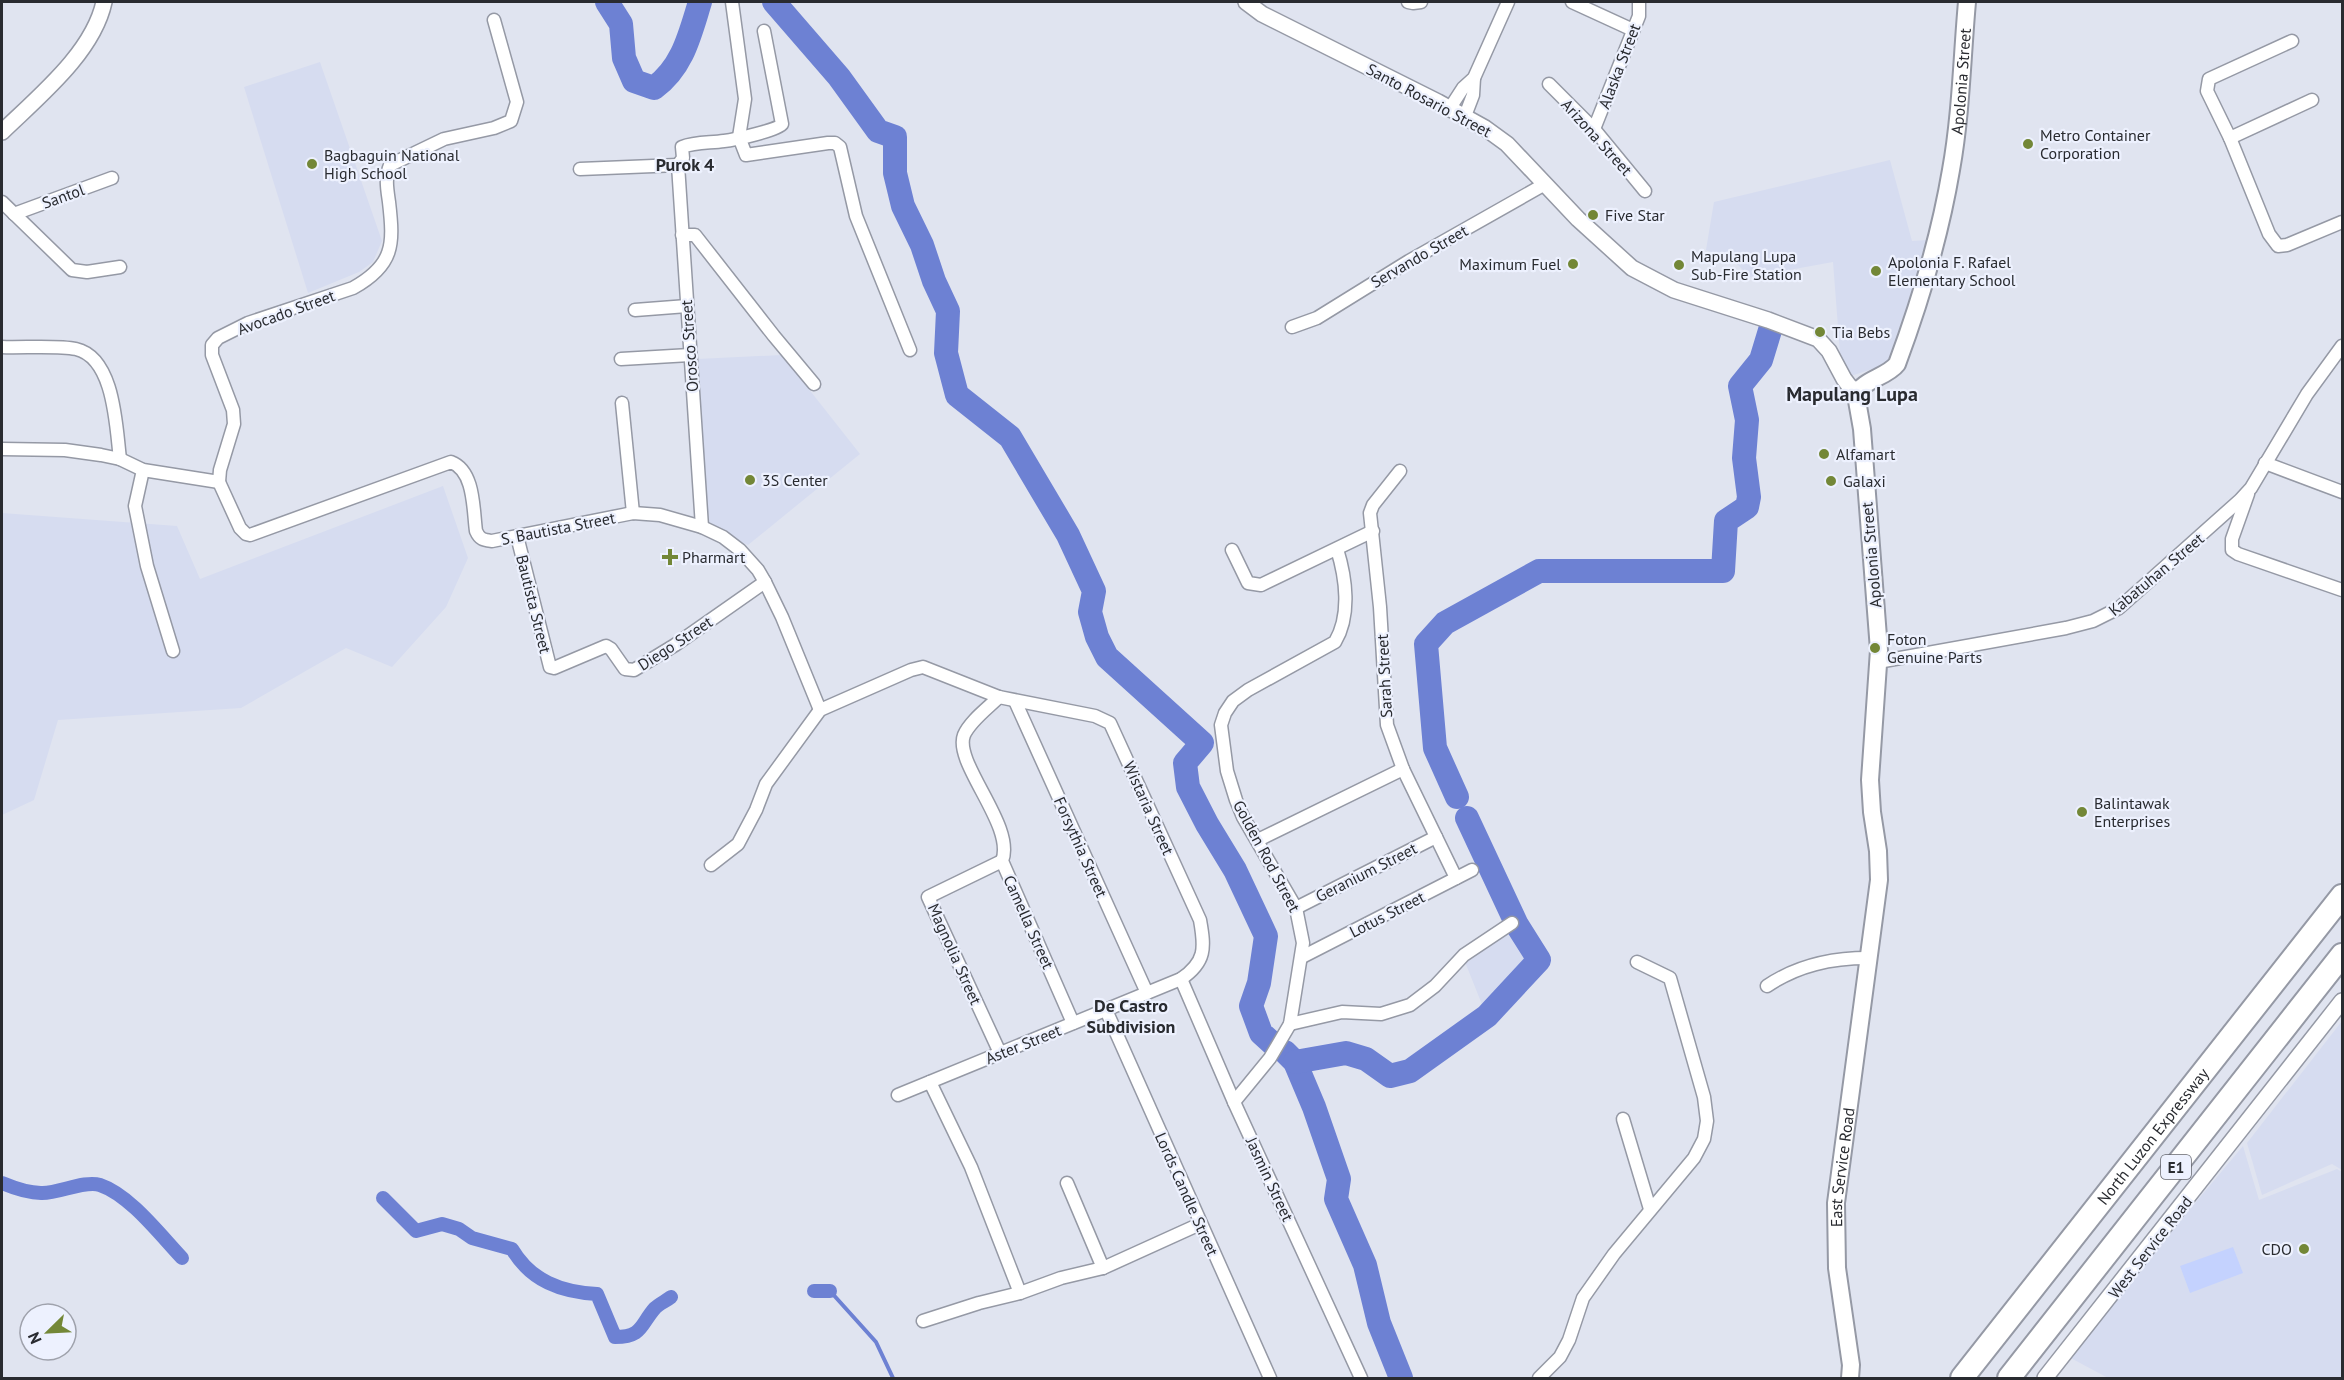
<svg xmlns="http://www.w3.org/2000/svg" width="2344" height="1380" font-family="'PT Sans',sans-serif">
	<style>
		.built { fill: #d6dcf0 }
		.green { fill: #c4d2fe }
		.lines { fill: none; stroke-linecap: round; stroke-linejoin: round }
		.stream { stroke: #6d81d3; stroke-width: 4 }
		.canal { stroke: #6d81d3; stroke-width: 14 }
		.river { stroke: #6d81d3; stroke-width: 24 }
		.minor-casing { stroke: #9599a5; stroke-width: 15 }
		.tertiary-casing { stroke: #9599a5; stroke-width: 18 }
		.secondary-casing { stroke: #9599a5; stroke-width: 20 }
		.motorway-casing { stroke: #9599a5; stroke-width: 26 }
		.minor { stroke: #fff; stroke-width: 12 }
		.tertiary { stroke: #fff; stroke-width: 15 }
		.secondary { stroke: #fff; stroke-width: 16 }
		.motorway { stroke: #fff; stroke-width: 22 }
		.poi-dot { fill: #738737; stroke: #edf1fe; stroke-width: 2 }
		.labels { text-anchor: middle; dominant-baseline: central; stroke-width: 4.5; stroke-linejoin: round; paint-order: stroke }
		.shield { fill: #edf1fe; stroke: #64666e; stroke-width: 1.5 }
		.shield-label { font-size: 15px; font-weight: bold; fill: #292b30 }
		.street-label { font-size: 16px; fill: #292b30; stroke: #edf1fe }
		.poi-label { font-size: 16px; fill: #292b30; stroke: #edf1fe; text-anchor: start }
		.neighbourhood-label { font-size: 18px; font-weight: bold; fill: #292b30; stroke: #edf1fe }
		.quarter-label { font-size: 20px; font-weight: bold; fill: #292b30; stroke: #edf1fe }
	</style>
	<rect width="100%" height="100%" fill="#e0e4f0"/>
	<g class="built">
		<polygon points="320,62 382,241 373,262 359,272 308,293 244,87"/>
		<polygon points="1890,160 1912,241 1927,240 1893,362 1842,379 1833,262 1750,277 1733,260 1706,250 1714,202"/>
		<polygon points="782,355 860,454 748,545 709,526 697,359"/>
		<polygon points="443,486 468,558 446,607 392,667 346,648 241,708 58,720 34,800 2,815 2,513 177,526 200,579"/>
		<polygon points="1514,928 1535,960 1485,1012 1465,962"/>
		<polygon points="2342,1021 2342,1170 2332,1164 2262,1195 2247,1143"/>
		<polygon points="2243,1146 2259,1200 2337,1169 2342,1172 2342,1378 2108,1378 2067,1356"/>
	</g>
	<polygon class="green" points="2233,1247 2243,1273 2190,1293 2180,1266"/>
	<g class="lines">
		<polyline class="stream" points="830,1291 876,1342 893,1378"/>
		<g class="canal">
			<path d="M 2,1183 C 14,1188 27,1193 41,1193 C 58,1194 84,1180 100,1185 C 130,1195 161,1236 182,1258"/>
			<path d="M 383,1198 L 416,1231 L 442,1224 L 459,1229 L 472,1238 L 512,1249 C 531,1281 561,1292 597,1294 L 615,1337 C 643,1337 640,1325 655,1308 C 659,1304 666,1301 671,1297"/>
			<polyline points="814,1291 830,1291"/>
		</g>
		<g class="river">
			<path d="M 607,2 L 621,24 L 624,58 L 634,81 L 654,88 C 683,67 690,34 700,2"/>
			<polyline points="774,2 839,77 878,131 895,137 895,173 903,206 922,245 934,281 948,311 946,353 957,395 1010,437 1068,535 1094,591 1090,612 1097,637 1107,657 1202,743 1185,763 1188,787 1207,824 1235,870 1266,936 1259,983 1251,1006 1261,1033 1272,1043"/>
			<polyline points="1457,797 1435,748 1426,644 1445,623 1539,571 1723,571 1726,521 1747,507 1749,497 1744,458 1747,420 1740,386 1761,360 1771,327"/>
			<polyline points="1285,1052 1295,1062 1314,1107 1339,1179 1336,1199 1365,1265 1379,1323 1401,1378"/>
			<polyline points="1295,1062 1346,1053 1366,1059 1390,1076 1410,1071 1487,1016 1539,960 1517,925 1467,818"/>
		</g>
		<defs>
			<g id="minor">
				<polyline points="732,2 745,99 739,137 746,155 828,143 835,143 840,147 856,216 910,350"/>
				<polyline points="1408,2 1413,3 1421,2"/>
				<polyline points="1572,2 1633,30"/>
				<polyline points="2292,41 2209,79 2207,91 2230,138 2269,234 2278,246 2287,245 2342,222"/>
				<polyline points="1549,84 1594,129 1645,191"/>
				<polyline points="1450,108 1463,88 1474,78 1508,2"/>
				<polyline points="1465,116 1473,95 1474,78"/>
				<polyline points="1594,129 1639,16 1639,2"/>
				<polyline points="2230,138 2312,100"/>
				<polyline points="678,165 702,527"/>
				<path d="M 678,165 L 683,158 L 682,147 C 695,142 710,143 724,141 C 734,140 778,130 782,124 L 764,31"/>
				<polyline points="580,169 678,165"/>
				<polyline points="2,202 72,270 87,272 120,267"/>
				<polyline points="14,214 112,178"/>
				<polyline points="682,235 695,235 774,336 814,384"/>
				<polyline points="635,310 687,306"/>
				<polyline points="1292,327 1317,318 1409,261 1545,184"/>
				<path d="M 2,347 C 21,348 58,345 76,349 C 115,358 116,428 120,459"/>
				<polyline points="621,359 690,355"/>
				<polyline points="622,403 633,513"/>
				<path d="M 2,449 L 65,450 L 101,455 L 120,459 L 143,470 L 219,482 L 220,470 L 234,424 L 233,410 L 212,355 L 212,345 L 218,338 L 248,323 L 353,288 C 394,265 394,245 389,202 C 387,188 385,178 390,165 L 444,139 L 494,128 L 511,121 L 517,102 L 494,20"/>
				<polyline points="2265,463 2342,492"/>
				<polyline points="143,470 135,506 147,566 173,651"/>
				<polyline points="1400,471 1373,505 1370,513 1380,607 1387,725 1403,769 1456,878"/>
				<path d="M 219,482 L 240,528 L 246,534 L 250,535 L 451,462 C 475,471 473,510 476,531 C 480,540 484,540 492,541 L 633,513 L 660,515 L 702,527 L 723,537 L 740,550 L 758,570 L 765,582 L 782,617 L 820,710"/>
				<polyline points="2248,494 2232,539 2232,550 2238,554 2342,590"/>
				<polyline points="517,536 550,667 554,668 606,646 611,649 625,669 634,670 675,645 765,582"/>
				<polyline points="1232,550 1248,583 1261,585 1373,531"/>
				<polyline points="1878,662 2066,628 2093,621 2119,608 2240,500 2251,488 2307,394 2342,346"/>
				<path d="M 999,697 C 988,708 970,721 964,735 C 953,763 1016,826 1002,861 L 1073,1023"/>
				<polyline points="1015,701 1147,993"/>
				<polyline points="1258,840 1403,769"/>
				<path d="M 711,865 L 738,844 L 756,810 L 766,784 L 820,710 L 911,670 L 923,667 L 999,697 L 1095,716 L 1110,723 L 1200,920 C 1205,948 1206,962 1181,979 L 898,1095"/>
				<polyline points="1296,908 1436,837"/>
				<polyline points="1302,957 1472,870"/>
				<polyline points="1181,979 1234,1102 1361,1378"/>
				<path d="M 1767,986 C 1798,965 1831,958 1868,958"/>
				<polyline points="1106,1010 1270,1378"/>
				<polyline points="1290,1024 1342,1012 1381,1014 1410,1005 1435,986 1464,955 1512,923"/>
				<polyline points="1000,1053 928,897 1002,861"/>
				<polyline points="930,1082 971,1167 1020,1293"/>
				<path d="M 1234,1102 L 1270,1058 L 1290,1024 L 1303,943 L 1296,908 L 1243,817 L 1236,800 L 1227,771 L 1221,725 L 1225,713 L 1233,701 L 1248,690 L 1335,642 C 1351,615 1346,578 1337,549"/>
				<polyline points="1623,1119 1650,1209"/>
				<polyline points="1067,1183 1103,1268"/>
				<polyline points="923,1321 979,1303 1020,1293 1061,1278 1103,1268 1200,1224"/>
				<polyline points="1539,1378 1560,1357 1569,1340 1583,1298 1614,1254 1694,1158 1704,1139 1707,1121 1704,1097 1670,978 1637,962"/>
			</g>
			<g id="tertiary">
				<polyline points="1246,2 1262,14 1438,102 1485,128 1507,144 1578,219 1632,268 1674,290 1768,320 1818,339 1829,351 1844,379 1850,387 1858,391"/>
				<path d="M 2,132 C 38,97 93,53 104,2"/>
				<polyline points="2045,1378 2342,1001"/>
			</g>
			<g id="secondary">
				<path id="s1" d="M 1850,1378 L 1851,1365 L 1837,1268 L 1836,1203 L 1879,880 L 1878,851 L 1872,812 L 1870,780 L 1879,650 L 1862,429 L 1856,395 C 1862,380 1887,377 1897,364 C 1920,302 1940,235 1951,170 C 1961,115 1962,57 1967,2"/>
			</g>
			<g id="motorway">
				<path id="s2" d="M 1962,1378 L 2342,896"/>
				<polyline points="2009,1378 2342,955"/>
			</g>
		</defs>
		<use href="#minor" class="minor-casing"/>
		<use href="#tertiary" class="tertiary-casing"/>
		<use href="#secondary" class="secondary-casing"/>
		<use href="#motorway" class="motorway-casing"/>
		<use href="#minor" class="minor"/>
		<use href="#tertiary" class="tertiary"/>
		<use href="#secondary" class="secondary"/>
		<use href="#motorway" class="motorway"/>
	</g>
	<g class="poi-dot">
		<circle cx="2028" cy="144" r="6"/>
		<circle cx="312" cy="164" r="6"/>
		<circle cx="1593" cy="215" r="6"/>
		<circle cx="1573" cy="264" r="6"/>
		<circle cx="1679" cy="265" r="6"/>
		<circle cx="1876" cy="271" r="6"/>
		<circle cx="1820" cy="332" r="6"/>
		<circle cx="1824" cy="454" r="6"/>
		<circle cx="750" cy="480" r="6"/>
		<circle cx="1831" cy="481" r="6"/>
		<path d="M667 548h6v6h6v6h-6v6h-6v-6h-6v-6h6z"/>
		<circle cx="1875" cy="648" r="6"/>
		<circle cx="2082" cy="812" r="6"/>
		<circle cx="2304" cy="1249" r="6"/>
	</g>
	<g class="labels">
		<rect class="shield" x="2161" y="1155" width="30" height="24" rx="4.5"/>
		<g class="shield-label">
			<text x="2176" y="1167">E1</text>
		</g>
		<g class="street-label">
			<text transform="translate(1619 66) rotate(-69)">Alaska Street</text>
			<text stroke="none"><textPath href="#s1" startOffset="1332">Apolonia Street</textPath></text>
			<text transform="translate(1429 100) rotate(28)">Santo Rosario Street</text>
			<text transform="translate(1597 137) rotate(48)">Arizona Street</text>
			<text transform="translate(63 196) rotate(-20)">Santol</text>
			<text transform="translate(1419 256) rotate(-30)">Servando Street</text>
			<text transform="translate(286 312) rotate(-20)">Avocado Street</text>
			<text transform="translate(689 346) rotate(-94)">Orosco Street</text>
			<text transform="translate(558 528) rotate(-11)">S. Bautista Street</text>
			<text transform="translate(1871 555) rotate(-95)">Apolonia Street</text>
			<text transform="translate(2156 574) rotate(-40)">Kabatuhan Street</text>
			<text transform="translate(534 604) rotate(76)">Bautista Street</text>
			<text transform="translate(675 643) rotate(-33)">Diego Street</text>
			<text transform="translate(1384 676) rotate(-93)">Sarah Street</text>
			<text transform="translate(1149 808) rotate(66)">Wistaria Street</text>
			<text transform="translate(1081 847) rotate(66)">Forsythia Street</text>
			<text transform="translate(1267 856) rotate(62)">Golden Rod Street</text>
			<text transform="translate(1366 872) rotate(-27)">Geranium Street</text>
			<text transform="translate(1387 914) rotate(-27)">Lotus Street</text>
			<text transform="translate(1029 922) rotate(66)">Camella Street</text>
			<text transform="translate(955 954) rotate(66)">Magnolia Street</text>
			<text transform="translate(1023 1044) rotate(-22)">Aster Street</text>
			<text stroke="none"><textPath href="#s2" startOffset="308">North Luzon Expressway</textPath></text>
			<text stroke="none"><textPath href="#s1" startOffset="212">East Service Road</textPath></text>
			<text transform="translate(1270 1179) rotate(65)">Jasmin Street</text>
			<text transform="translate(1187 1194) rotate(66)">Lords Candle Street</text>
			<text transform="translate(2150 1247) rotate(-52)">West Service Road</text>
		</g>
		<g class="poi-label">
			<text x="2040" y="135">Metro Container<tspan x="2040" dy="18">Corporation</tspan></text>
			<text x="324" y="155">Bagbaguin National<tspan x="324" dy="18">High School</tspan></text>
			<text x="1605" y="215">Five Star</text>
			<text x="1691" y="256">Mapulang Lupa<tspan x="1691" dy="18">Sub-Fire Station</tspan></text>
			<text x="1888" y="262">Apolonia F. Rafael<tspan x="1888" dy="18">Elementary School</tspan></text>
			<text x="1561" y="264" text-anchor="end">Maximum Fuel</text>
			<text x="1832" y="332">Tia Bebs</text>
			<text x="1836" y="454">Alfamart</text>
			<text x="762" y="480">3S Center</text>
			<text x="1843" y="481">Galaxi</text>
			<text x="682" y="557">Pharmart</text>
			<text x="1887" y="639">Foton<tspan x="1887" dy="18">Genuine Parts</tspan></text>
			<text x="2094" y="803">Balintawak<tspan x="2094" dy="18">Enterprises</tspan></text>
			<text x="2292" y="1249" text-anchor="end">CDO</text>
		</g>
		<g class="neighbourhood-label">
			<text x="685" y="164">Purok 4</text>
			<text x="1131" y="1005">De Castro<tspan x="1131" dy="21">Subdivision</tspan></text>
		</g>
		<g class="quarter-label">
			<text x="1852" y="394">Mapulang Lupa</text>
		</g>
	</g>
	<rect width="2344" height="1380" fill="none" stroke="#292b30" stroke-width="6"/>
	<g transform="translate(48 1332) rotate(246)"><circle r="28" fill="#edf1fe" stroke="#9fa2ac" stroke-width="1.5"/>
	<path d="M0-4.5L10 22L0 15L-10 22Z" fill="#738737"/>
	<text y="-9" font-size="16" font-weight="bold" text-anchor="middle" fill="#292b30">N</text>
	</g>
</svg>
